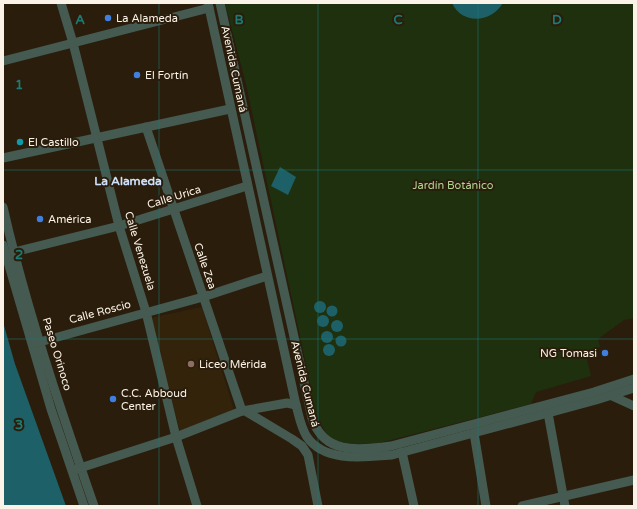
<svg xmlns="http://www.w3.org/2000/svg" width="637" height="509" font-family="'Varela Round',sans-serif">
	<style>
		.built { fill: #33230b }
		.green { fill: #1f300f }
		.water { fill: #1d6067 }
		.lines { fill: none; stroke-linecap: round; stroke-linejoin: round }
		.minor { stroke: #455a51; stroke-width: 9 }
		.grid { fill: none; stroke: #1b7c74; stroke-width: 1; stroke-opacity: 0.55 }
		.shop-dot { fill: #3f7fe0; stroke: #2a1d0c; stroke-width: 1.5 }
		.culture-dot { fill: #0f9aa8; stroke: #2a1d0c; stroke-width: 1.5 }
		.education-dot { fill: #8d6e63; stroke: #2a1d0c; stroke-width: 1.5 }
		.labels { text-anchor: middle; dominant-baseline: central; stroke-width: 4; stroke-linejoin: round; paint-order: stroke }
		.poi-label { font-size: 11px; fill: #fcf3e8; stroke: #2a1d0c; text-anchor: start }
		.street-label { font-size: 11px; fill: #fcf3e8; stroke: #2a1d0c }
		.park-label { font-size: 11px; fill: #b0d593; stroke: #2a1d0c }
		.neighbourhood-label { font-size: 12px; font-weight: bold; fill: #cfe2fb; stroke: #2a1d0c }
		.grid-label { font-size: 13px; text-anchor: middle; font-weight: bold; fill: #1b7c74; stroke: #2a1d0c; stroke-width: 4; stroke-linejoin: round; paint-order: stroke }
	</style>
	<rect width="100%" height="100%" fill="#2a1d0c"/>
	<polygon class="built" points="202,307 234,410 180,431 150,318"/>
	<polygon class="green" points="225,3 634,3 634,318 624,320 598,339 600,347 586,354 591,376 536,392 531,404 379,443 359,444 341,443 329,438 314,412 309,378 246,84"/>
	<g class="water">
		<path d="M 452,3 L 503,3 C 491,23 462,25 452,3 Z"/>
		<polygon points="280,167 296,177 288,195 271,186"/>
		<circle cx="320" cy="307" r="6"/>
		<circle cx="332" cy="311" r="5.5"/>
		<circle cx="323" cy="321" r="6"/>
		<circle cx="337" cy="326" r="6"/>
		<polygon points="3,322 15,364 66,506 3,506"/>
		<circle cx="327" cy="337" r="6"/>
		<circle cx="341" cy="341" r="5.5"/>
		<circle cx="329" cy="350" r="6"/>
	</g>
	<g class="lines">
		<g class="minor">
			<polyline points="61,3 73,43 119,226 146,312 176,437 197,506"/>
			<path d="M 208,3 L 296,405 C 299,416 301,428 307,437 C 325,463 365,457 392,455 L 596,400 L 634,388"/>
			<path d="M 220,3 L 312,418 C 324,455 358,450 391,446 L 594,392 L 634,379"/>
			<polyline points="3,61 209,8"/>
			<polyline points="146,127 242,411"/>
			<polyline points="3,158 230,109"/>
			<path d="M 3,207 C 26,308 60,408 94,506"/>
			<polyline points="3,245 51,409 84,506"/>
			<polyline points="14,252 119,226 247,186"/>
			<polyline points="36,343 203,297 267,276"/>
			<polyline points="612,396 634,406"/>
			<polyline points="245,411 292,439 302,446 308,455 318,506"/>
			<polyline points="548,413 565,506"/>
			<polyline points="474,433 486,506"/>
			<polyline points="402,452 414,506"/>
			<polyline points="77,469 176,437 242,411 287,403 296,405"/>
			<polyline points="522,506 634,480"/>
		</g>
	</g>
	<path class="grid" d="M 159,3 L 159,506M 318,3 L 318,506M 478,3 L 478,506M 3,170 L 634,170M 3,339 L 634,339"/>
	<g class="shop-dot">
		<circle cx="108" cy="18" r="4"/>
		<circle cx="137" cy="75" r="4"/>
		<circle cx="40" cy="219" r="4"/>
		<circle cx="605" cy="353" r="4"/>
		<circle cx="113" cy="399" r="4"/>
	</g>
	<circle class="culture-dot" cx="20" cy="142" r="4"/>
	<circle class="education-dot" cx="191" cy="364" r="4"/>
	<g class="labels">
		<g class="poi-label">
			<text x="116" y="18">La Alameda</text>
			<text x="145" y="75">El Fortín</text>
			<text x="28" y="142">El Castillo</text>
			<text x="48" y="219">América</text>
			<text x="597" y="353" text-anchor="end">NG Tomasi</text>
			<text x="199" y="364">Liceo Mérida</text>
			<text x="121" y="393">C.C. Abboud<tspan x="121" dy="13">Center</tspan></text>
		</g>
		<g class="street-label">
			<text transform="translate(234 69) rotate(78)">Avenida Cumaná</text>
			<text transform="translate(174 197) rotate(-17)">Calle Urica</text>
			<text transform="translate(140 251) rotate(73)">Calle Venezuela</text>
			<text transform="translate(205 266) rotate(71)">Calle Zea</text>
			<text transform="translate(100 312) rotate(-15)">Calle Roscio</text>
			<text transform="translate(57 354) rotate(73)">Paseo Orinoco</text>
			<text transform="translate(305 384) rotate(76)">Avenida Cumaná</text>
		</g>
		<g class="park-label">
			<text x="453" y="185">Jardín Botánico</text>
		</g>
		<g class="neighbourhood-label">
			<text x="128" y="181">La Alameda</text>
		</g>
	</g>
	<g class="grid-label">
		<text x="80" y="24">A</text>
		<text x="239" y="24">B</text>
		<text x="398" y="24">C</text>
		<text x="557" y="24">D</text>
		<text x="19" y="89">1</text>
		<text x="19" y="259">2</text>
		<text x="19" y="429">3</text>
	</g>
	<rect width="637" height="509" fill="none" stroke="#fcf3e8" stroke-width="8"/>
</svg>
